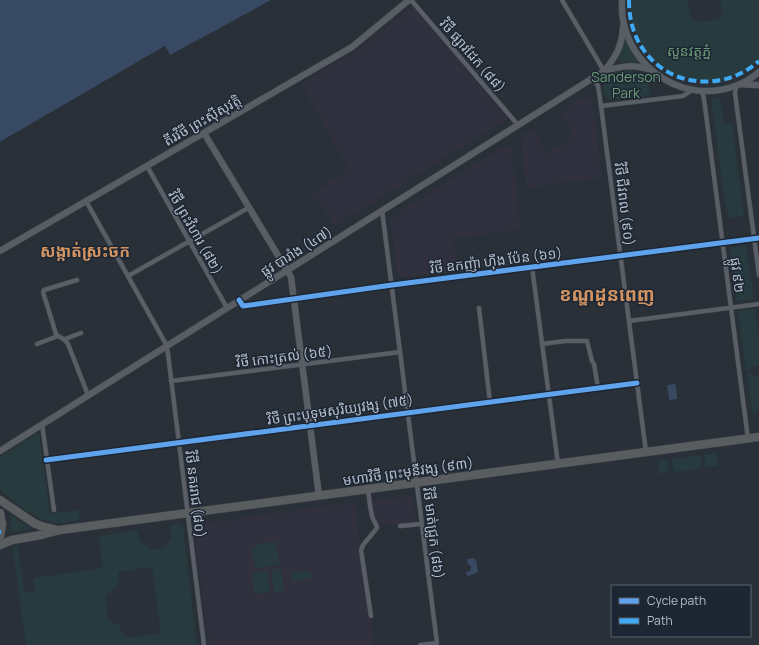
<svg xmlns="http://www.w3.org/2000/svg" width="759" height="645" font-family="Manrope,'Noto Sans Khmer',sans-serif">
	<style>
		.medical { fill: #31303e }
		.green { fill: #273a3e; fill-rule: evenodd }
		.water { fill: #384963 }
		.pier { fill: #2a3038 }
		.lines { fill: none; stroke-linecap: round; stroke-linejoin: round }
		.street-casing { stroke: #484c53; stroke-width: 5 }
		.secondary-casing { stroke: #484c53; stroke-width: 7 }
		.highway-casing { stroke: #474c53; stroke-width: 9 }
		.street { stroke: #5a5e66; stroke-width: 4 }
		.secondary { stroke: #595d64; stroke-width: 6 }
		.highway { stroke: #5a5d60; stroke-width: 8 }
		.quiet { stroke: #3fa9f5; stroke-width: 4; stroke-dasharray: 8 4; stroke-linecap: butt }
		.cycleway-casing { stroke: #1d2633; stroke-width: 8 }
		.cycleway { stroke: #60a3ed; stroke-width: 5 }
		.labels { text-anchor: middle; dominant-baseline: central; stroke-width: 3; stroke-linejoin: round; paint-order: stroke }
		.park-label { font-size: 14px; fill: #6b9a76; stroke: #1d2633 }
		.street-label { font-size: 14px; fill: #b4bcc9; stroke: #1d2633 }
		.quarter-label { font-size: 16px; font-weight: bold; fill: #d59563; stroke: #1d2633 }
		.district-label { font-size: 18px; font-weight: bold; fill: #d59563; stroke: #1d2633 }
	</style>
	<rect width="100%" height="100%" fill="#2a3038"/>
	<g class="medical">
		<polygon points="413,6 507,119 335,226 320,202 317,204 311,194 349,169 301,84 357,51"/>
		<polygon points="585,97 592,100 602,177 527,188 521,141 522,135 533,129 546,154 574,136 560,113"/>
		<polygon points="504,146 511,149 521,230 454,238 458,270 398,278 390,218"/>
		<polygon points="412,495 416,523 394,525 375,521 371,501"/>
		<polygon points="354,502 374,645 209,645 193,525"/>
	</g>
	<g class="green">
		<path d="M 630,0 L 688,0 L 690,16 L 694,22 C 701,21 721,22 722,14 C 722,9 721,4 720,0 L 759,0 L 759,60 C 727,92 670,86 644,49 C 634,34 630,17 630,0 Z"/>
		<path d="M 625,41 L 626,41 L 631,52 L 639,63 C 633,62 625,64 619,61 L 619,57 Z"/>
		<path d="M 629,70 L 637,72 L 648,79 L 650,93 L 649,96 C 640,97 630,98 621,99 C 618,99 614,101 612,100 C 600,99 601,82 608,76 C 614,71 622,70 629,70 Z"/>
		<polygon points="720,97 724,123 732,122 744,216 729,218 728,210 726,210 711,98"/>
		<polygon points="746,245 754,299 737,301 730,248"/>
		<polygon points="755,309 759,337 759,367 754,366 751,367 750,370 746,371 738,311"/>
		<path d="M 750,372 C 752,376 756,377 759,374 L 759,410 L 755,413 L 754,417 L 753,417 L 747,373 Z"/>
		<path d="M 38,434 L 39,435 L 50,514 L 78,510 L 80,520 C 74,521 67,523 61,523 C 37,523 17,504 0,490 L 0,457 L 35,435 Z"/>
		<polygon points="716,453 718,466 706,467 704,455"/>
		<polygon points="700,455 702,467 700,469 676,472 673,470 672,459"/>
		<polygon points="667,460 669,471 668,473 660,474 658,461"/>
		<polygon points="9,513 31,529 10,532 11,522"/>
		<path d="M 180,524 L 183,527 L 197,645 L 26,645 L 13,549 L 15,546 L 18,546 L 24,592 L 35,591 L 33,578 L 103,568 L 99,536 L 138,530 L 140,541 L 151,550 L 165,548 L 172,537 L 170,526 ZM 152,567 L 161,633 L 125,638 L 119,625 L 108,621 L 105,596 L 119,584 L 118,572 Z"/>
		<polygon points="276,542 280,565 255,568 252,550 260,543"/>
		<polygon points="281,568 284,591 275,592 274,591 271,570"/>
		<polygon points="267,570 270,589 269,592 255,594 252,576 252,573"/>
		<polygon points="290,571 292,571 292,573 294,574 295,573 296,571 298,571 298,573 310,571 311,578 292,581"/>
	</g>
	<g class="water">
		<polygon points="0,0 271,0 170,55 165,46 0,142"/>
		<polygon points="675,384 676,386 677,398 676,399 670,400 669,399 667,386 668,385"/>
		<polygon points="473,558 476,560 478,572 471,575 467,576 466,572 470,571 471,568 471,566 468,564 467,559"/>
	</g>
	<polygon class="pier" points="165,46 171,57 169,57 164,49 0,144 0,142"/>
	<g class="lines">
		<defs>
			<g id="street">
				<polyline points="411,0 518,125"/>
				<polyline points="562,0 604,71"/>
				<polyline points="594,78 598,86 601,106 646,452"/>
				<polyline points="736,86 735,93 759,275"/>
				<polyline points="702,91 704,99 748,439"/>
				<polyline points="601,106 683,96 692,90"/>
				<polyline points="147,166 227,308"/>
				<polyline points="86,201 167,346 204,645"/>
				<polyline points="382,210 437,643 420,645"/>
				<polyline points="532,267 558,464"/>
				<polyline points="128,276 250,207"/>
				<path d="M 77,280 L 44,290 L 43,292 L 56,334 C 59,338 63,336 68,344 L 88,395"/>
				<polyline points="479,308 490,402"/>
				<polyline points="629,321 759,304"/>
				<polyline points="65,339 81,333"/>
				<polyline points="37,344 58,336"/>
				<polyline points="542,344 565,341 587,341 592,361 594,364 598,388"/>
				<polyline points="171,381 400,352"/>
				<polyline points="42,424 54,510"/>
				<polyline points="46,460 637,383"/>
				<path d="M 368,489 C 369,498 370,507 372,516 C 373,521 377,524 377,528 L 363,545 L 362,548 L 361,550 L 371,616"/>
				<polyline points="400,526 421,524"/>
			</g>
			<g id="secondary">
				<path d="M 622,0 C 618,60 678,107 735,86 C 744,83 752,78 759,72"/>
				<path d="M 604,71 C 616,57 622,46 623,27"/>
				<polyline points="740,84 755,85 759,85"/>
				<polyline points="204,133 291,277 319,496"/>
				<polyline points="0,251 352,47 409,0"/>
				<polyline points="239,300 243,306 392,285 759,238"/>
				<path d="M 0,451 L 604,71 C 622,66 634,64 651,70"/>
			</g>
			<g id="highway">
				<polyline points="0,500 34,523 41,526 57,530"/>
				<polyline points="0,513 2,525 0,536"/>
				<polyline points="0,545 12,540 41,535 60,530 759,437"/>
			</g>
		</defs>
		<use href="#street" class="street-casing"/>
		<use href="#secondary" class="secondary-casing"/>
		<use href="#highway" class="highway-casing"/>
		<use href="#street" class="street"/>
		<use href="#secondary" class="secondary"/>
		<use href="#highway" class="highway"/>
		<g class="quiet">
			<path d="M 629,0 C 629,18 633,35 643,49 C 669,88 725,92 759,61"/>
			<polyline points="0,532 1,532"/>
		</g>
		<defs>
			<g id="cycleway">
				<polyline points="239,300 243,306 392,285 759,238"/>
				<polyline points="46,460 637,383"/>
			</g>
		</defs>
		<use href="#cycleway" class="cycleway-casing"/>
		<use href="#cycleway" class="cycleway"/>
	</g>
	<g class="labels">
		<g class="park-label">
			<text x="689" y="50">សួនវត្ដភ្នំ</text>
			<text x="626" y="76">Sanderson<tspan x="626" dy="16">Park</tspan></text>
		</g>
		<g class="street-label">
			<text transform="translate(473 55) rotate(49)">វិថី ផ្សារដែក (៨៨)</text>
			<text transform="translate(202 120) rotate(-30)">តីរវិថី ព្រះស៊ីសុវត្តិ</text>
			<text transform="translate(625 204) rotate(83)">វិថី ជីវពល (៩០)</text>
			<text transform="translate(196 232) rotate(60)">វិថី ព្រះវិហារ (៨២)</text>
			<text transform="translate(296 251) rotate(-32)">ផ្លូវ បារាំង (៤៧)</text>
			<text transform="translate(496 260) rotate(-7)">វិថី ឧកញ៉ា ហ៊ីង ប៉ែន (៦១)</text>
			<text transform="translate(738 275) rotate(83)">ផ្លូវ ៩២</text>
			<text transform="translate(284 356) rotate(-7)">វិថី កោះត្រល់ (៦៥)</text>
			<text transform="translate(340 409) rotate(-8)">វិថី ព្រះបុទុមសុរិយ្យវង្ស (៧៥)</text>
			<text transform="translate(408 471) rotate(-8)">មហាវិថី ព្រះមុនីវង្ស (៩៣)</text>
			<text transform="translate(196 494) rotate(83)">វិថី នគររាជ (៨០)</text>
			<text transform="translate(434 533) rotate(83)">វិថី មាត់ជ្រូក (៨៦)</text>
		</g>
		<g class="quarter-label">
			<text x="85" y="251">សង្កាត់ស្រះចក</text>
		</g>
		<g class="district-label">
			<text x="607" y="294">ខណ្ឌដូនពេញ</text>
		</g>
	</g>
	<rect x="611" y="585" width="140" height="52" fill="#1d2633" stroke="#59626f"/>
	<rect x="619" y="598" width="20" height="6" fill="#60a3ed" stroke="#59626f"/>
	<text x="647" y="605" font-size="12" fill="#b4bcc9">Cycle path</text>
	<rect x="619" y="618" width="20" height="6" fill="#3fa9f5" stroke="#59626f"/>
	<text x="647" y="625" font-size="12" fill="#b4bcc9">Path</text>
</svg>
